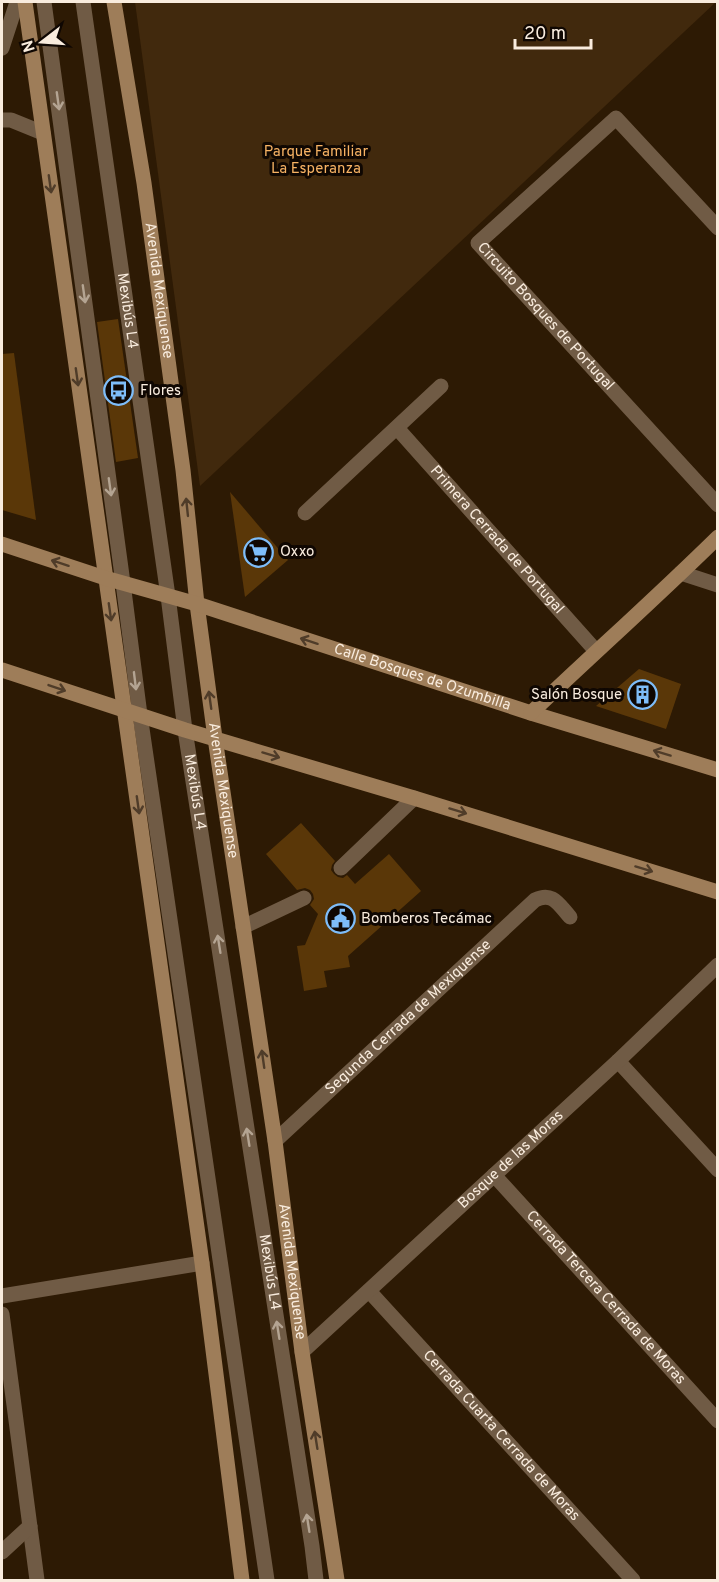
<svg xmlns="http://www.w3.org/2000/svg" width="719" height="1582" font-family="Overpass,sans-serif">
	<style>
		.green { fill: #41290d }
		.building { fill: #5a3708 }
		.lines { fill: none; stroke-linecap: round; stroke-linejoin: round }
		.lane { stroke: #705b45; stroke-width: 15 }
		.street { stroke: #705b45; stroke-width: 15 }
		.secondary { stroke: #9e7d59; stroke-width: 15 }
		.oneway { stroke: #b4a492 }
		.oneway2 { stroke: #4f3c29 }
		.labels { text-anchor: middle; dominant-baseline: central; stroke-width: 6; stroke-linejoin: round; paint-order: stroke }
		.park-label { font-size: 15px; fill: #f8b364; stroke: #0f0702 }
		.street-label { font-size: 15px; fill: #f9ecde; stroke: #0f0702 }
		.poi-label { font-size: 15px; fill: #f9ecde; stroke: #0f0702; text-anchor: start }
	</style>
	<rect width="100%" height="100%" fill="#2d1a04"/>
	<polygon class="green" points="135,2 716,2 200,486"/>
	<g class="building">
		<polygon points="118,319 138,458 116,462 97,322"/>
		<polygon points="14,353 36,520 2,510 2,354"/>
		<polygon points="230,492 288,560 245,597"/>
		<polygon points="639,669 681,684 666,729 596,706"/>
		<polygon points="301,823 335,861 332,865 331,870 334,874 338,877 343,878 347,875 355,884 389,854 421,891 348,956 350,967 324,971 327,987 304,991 297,946 305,945 318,914 310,905 314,899 313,894 310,890 305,888 297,890 266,854"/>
	</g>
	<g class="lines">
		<g class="lane">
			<polyline points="44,2 123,583 140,715 267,1580"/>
			<path id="s1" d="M 83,2 L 168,596 L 185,730 L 312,1546 L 316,1580"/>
			<polyline points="341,868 414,798"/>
			<polyline points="243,927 304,898"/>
		</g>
		<g class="street">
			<polyline points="2,48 17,2"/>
			<polyline points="2,120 11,120 43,133"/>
			<path id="s2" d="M 718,228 L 616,118 L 478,243 L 718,505"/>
			<path id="s3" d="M 397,428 L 596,651"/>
			<polyline points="305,513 441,386"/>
			<polyline points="681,573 718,585"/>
			<polyline points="618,1061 718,1170"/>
			<path id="s4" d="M 275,1141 L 535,900 C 553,891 559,905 570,917"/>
			<path id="s5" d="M 494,1175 L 718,1421"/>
			<path id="s6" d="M 369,1291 L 633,1580"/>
			<polyline points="2,1296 202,1263"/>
			<polyline points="2,1314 37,1580"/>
			<path id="s7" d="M 302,1352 L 618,1061 L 718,965"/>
			<polyline points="2,1552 30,1526"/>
		</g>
		<g class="secondary">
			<polyline points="25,2 202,1263 242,1580"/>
			<path id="s8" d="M 114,2 L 144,183 L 183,470 L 197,604 L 215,738 L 275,1141 L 302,1352 L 337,1580"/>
			<path id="s9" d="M 2,544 L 105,578 L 197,604 L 531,713 L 718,770"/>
			<polyline points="2,670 185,730 414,798 718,892"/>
			<path d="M 531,713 C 593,654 657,597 718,537"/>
		</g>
	</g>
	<defs><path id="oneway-shaft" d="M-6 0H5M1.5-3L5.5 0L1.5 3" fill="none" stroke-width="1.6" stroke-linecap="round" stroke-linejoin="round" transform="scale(1.5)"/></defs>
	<g class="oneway">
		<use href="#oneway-shaft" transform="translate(58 101) rotate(82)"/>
		<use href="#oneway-shaft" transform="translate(84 294) rotate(82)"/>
		<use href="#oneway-shaft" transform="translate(110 487) rotate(82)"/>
		<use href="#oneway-shaft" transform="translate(135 681) rotate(83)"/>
		<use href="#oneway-shaft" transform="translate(219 944) rotate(-99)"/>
		<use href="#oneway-shaft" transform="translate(248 1137) rotate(-99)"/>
		<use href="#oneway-shaft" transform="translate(278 1330) rotate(-99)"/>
		<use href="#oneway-shaft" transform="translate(308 1523) rotate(-99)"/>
	</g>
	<g class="oneway2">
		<use href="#oneway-shaft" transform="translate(50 184) rotate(82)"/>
		<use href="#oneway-shaft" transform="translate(77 377) rotate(82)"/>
		<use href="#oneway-shaft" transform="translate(187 507) rotate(-96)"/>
		<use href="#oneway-shaft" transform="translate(60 563) rotate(-162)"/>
		<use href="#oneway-shaft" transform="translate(110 612) rotate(82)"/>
		<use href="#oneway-shaft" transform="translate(309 641) rotate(-162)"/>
		<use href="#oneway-shaft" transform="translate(57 688) rotate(19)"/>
		<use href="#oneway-shaft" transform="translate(210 700) rotate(-98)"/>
		<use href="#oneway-shaft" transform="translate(662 753) rotate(-163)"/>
		<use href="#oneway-shaft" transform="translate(271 755) rotate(17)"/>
		<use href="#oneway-shaft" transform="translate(138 805) rotate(82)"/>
		<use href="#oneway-shaft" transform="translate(458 811) rotate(17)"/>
		<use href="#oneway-shaft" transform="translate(644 869) rotate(17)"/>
		<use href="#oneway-shaft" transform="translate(263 1059) rotate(-98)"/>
		<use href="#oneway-shaft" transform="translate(316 1440) rotate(-99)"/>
	</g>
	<defs>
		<symbol id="bus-ring" viewBox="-11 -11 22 22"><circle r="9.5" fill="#0f0702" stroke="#7ebdf9" stroke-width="1.5"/><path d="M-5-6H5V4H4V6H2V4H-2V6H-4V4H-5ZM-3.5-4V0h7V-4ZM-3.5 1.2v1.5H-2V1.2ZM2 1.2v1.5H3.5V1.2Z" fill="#7ebdf9"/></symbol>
		<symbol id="supermarket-ring" viewBox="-11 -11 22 22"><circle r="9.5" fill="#0f0702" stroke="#7ebdf9" stroke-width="1.5"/><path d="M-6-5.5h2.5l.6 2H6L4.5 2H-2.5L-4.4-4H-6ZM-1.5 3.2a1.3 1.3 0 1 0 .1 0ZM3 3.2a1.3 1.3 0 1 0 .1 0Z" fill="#7ebdf9"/></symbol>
		<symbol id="building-ring" viewBox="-11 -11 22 22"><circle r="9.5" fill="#0f0702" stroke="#7ebdf9" stroke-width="1.5"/><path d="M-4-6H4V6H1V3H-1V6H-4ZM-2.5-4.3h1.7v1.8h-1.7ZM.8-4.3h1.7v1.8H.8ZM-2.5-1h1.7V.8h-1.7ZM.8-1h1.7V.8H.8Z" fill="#7ebdf9"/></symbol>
		<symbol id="civic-ring" viewBox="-11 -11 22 22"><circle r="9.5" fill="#0f0702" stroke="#7ebdf9" stroke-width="1.5"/><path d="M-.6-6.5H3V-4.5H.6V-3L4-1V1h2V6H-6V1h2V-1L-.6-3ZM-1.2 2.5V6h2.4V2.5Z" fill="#7ebdf9"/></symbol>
	</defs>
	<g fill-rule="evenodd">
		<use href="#bus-ring" x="102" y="374" width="33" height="33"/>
		<use href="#supermarket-ring" x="242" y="536" width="33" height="33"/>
		<use href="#building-ring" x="626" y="678" width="33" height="33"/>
		<use href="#civic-ring" x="324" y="902" width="33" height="33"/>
	</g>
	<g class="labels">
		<g class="park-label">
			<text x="316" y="152">Parque Familiar<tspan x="316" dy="17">La Esperanza</tspan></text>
		</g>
		<g class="street-label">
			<text stroke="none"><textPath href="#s8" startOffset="292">Avenida Mexiquense</textPath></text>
			<text stroke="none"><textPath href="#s1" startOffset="312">Mexibús L4</textPath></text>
			<text stroke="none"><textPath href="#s2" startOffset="436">Circuito Bosques de Portugal</textPath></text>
			<text stroke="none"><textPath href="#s3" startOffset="150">Primera Cerrada de Portugal</textPath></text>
			<text stroke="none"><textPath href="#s9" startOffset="441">Calle Bosques de Ozumbilla</textPath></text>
			<text stroke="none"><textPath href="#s8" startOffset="796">Avenida Mexiquense</textPath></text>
			<text stroke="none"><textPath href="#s1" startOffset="798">Mexibús L4</textPath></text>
			<text stroke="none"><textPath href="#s4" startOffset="182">Segunda Cerrada de Mexiquense</textPath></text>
			<text stroke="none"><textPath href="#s7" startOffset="284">Bosque de las Moras</textPath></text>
			<text stroke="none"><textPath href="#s1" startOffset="1284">Mexibús L4</textPath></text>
			<text stroke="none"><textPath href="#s8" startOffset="1282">Avenida Mexiquense</textPath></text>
			<text stroke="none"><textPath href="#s5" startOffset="166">Cerrada Tercera Cerrada de Moras</textPath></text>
			<text stroke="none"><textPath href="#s6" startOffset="196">Cerrada Cuarta Cerrada de Moras</textPath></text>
		</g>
		<g class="poi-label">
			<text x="140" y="391">Flores</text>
			<text x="280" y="552">Oxxo</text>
			<text x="622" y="695" text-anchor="end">Salón Bosque</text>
			<text x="361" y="919">Bomberos Tecámac</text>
		</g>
	</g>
	<rect width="719" height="1582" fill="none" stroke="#f9ecde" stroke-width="6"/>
	<g transform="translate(42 42) rotate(253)" stroke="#0f0702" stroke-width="4.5" paint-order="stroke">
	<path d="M0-4.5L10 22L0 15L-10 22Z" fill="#f9ecde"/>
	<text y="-9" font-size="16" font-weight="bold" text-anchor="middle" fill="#f9ecde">N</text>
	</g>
	<path d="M515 39v9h76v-9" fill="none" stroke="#f9ecde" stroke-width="3"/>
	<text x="524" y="39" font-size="18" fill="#f9ecde" stroke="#0f0702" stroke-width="4.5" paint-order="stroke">20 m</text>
</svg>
